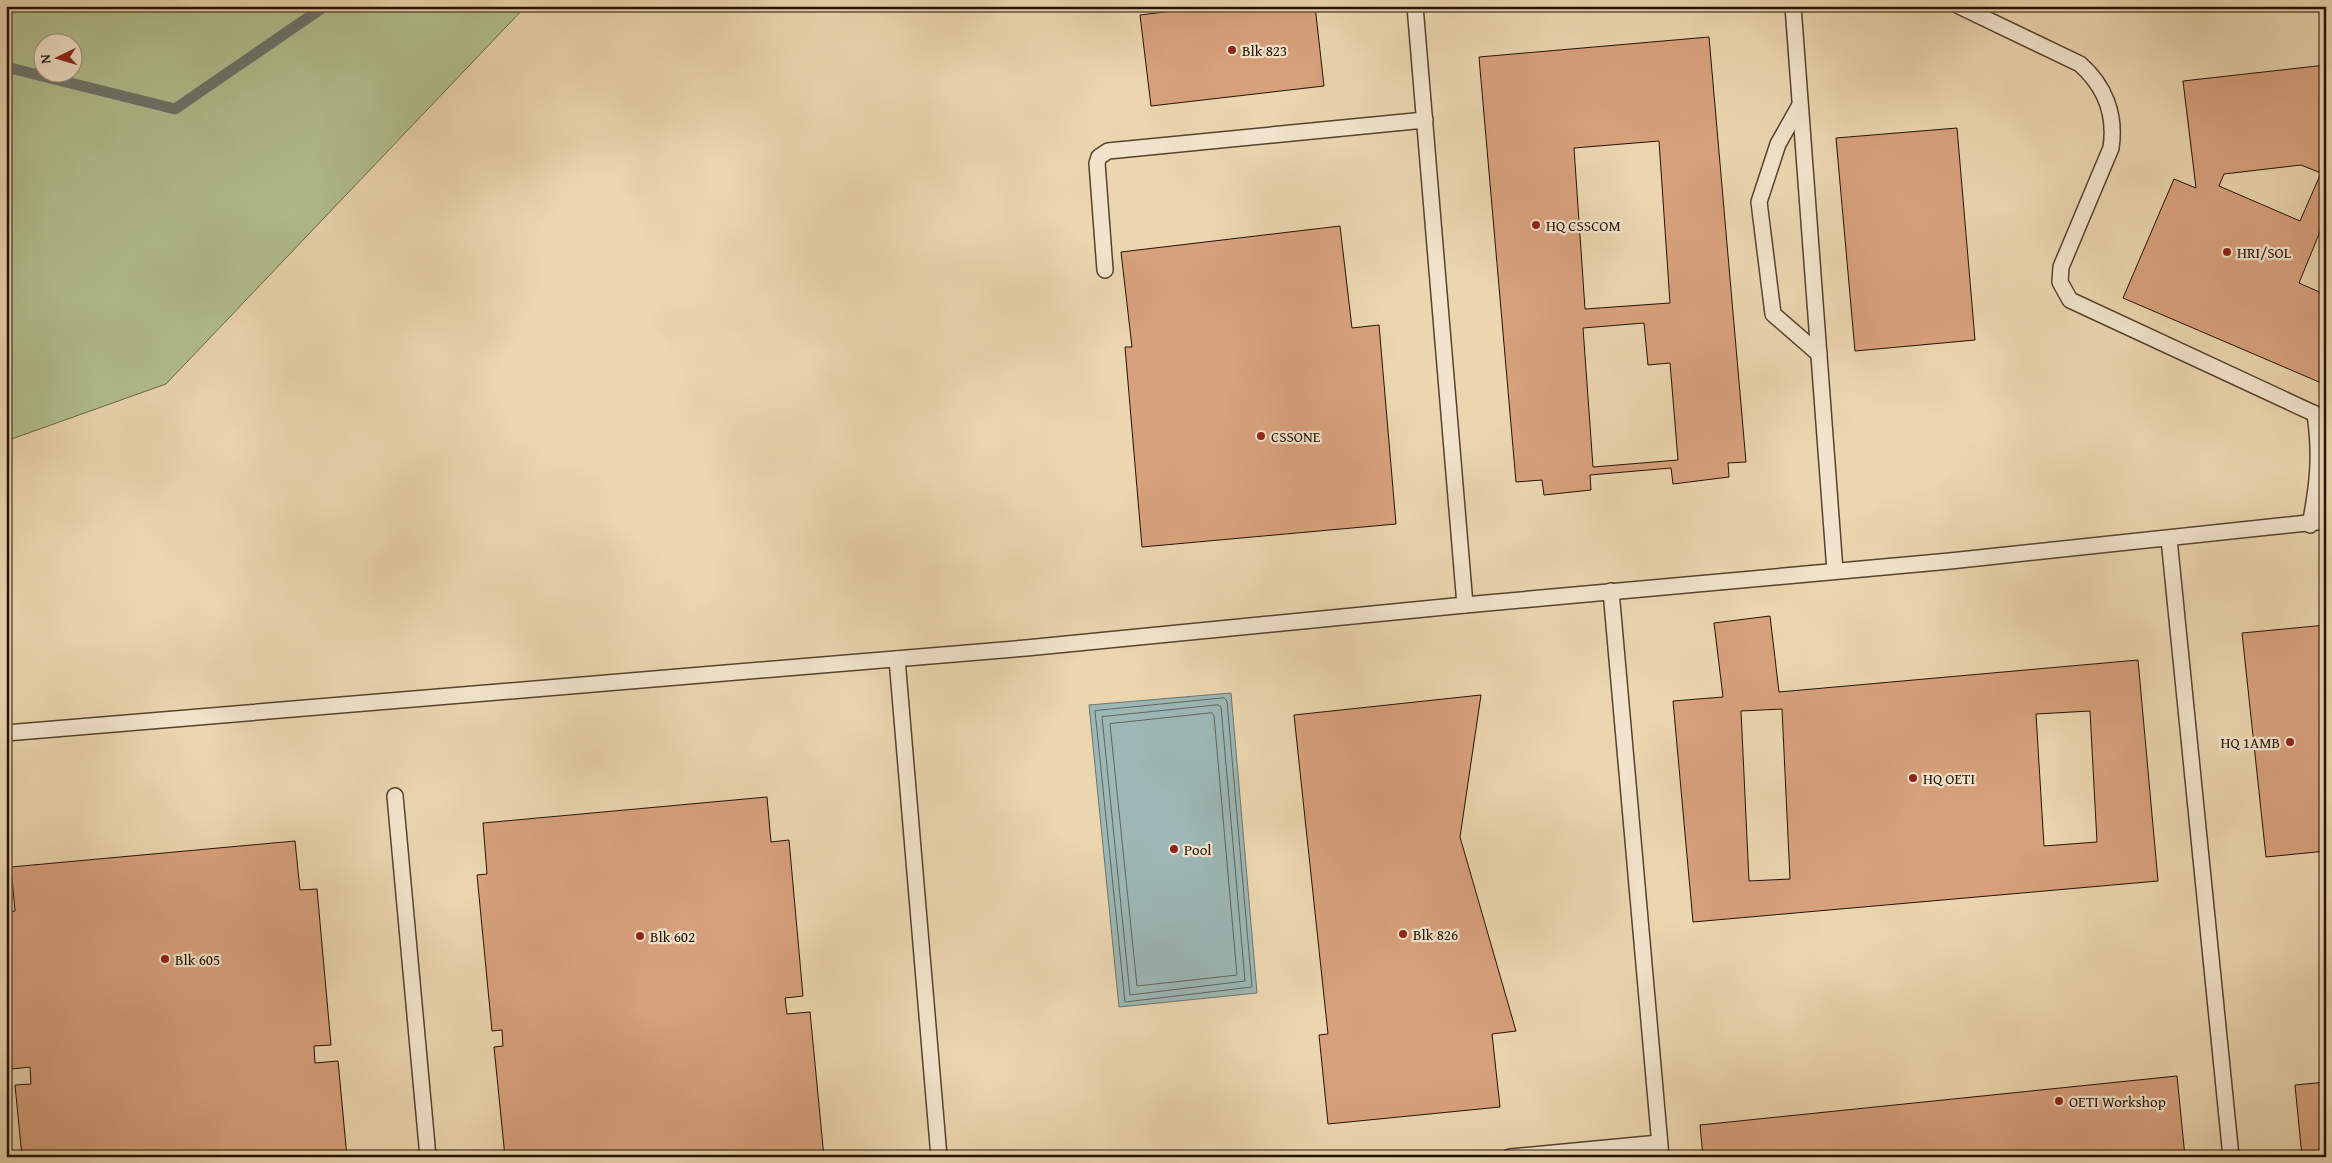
<svg xmlns="http://www.w3.org/2000/svg" width="2332" height="1163" font-family="'Gentium Book Plus',serif">
	<style>
		.green { fill: #b2bf90; stroke: #6b6848; fill-rule: evenodd }
		.water { fill: #9cb7b5; stroke: #6c756d }
		.lines { fill: none; stroke-linecap: round; stroke-linejoin: round }
		.shore { stroke: #60645b; stroke-width: 1 }
		.stream { stroke: #6c756d; stroke-width: 11 }
		.building { fill: #d8a17d; stroke: #241201; fill-rule: evenodd }
		.service-casing { stroke: #56432d; stroke-width: 18 }
		.service { stroke: #f2e4cc; stroke-width: 15 }
		.poi-dot { fill: #8f2418; stroke: #f2e4cc; stroke-width: 2 }
		.labels { text-anchor: middle; dominant-baseline: central; stroke-width: 4.5; stroke-linejoin: round; paint-order: stroke }
		.poi-label { font-size: 15px; fill: #241201; stroke: #f2e4cc; text-anchor: start }
	</style>
	<rect width="100%" height="100%" fill="#ebd6b0"/>
	<filter id="stains"><feTurbulence type="fractalNoise" baseFrequency=".004" numOctaves="4"/><feColorMatrix values="0 0 0 0 .2 0 0 0 0 .09 0 0 0 0 .02 0 0 0 .5 -.17"/></filter>
	<radialGradient id="worn" r=".72"><stop offset=".6" stop-color="#630" stop-opacity="0"/><stop offset="1" stop-color="#630" stop-opacity=".3"/></radialGradient>
	<path class="green" d="M 6,6 L 526,6 L 166,384 L 6,441 ZM 42,42 L 72,42 L 72,72 L 42,72 Z"/>
	<polygon class="water" points="1231,693 1257,993 1119,1007 1089,705"/>
	<g class="lines">
		<g class="shore">
			<polygon points="1224,698 1227,701 1252,987 1125,1002 1095,711"/>
			<polygon points="1218,705 1221,707 1245,981 1130,995 1102,717"/>
			<polygon points="1212,713 1214,716 1237,975 1137,986 1110,724"/>
		</g>
		<polyline class="stream" points="6,67 175,109 325,6"/>
	</g>
	<g class="building">
		<polygon points="1212,6 1315,6 1324,86 1151,106 1140,15"/>
		<path d="M 1709,37 L 1746,462 L 1728,463 L 1729,477 L 1673,484 L 1671,468 L 1590,475 L 1591,490 L 1544,495 L 1542,480 L 1516,482 L 1479,57 ZM 1659,141 L 1670,303 L 1585,309 L 1574,148 ZM 1644,323 L 1648,365 L 1670,363 L 1678,460 L 1593,467 L 1583,328 Z"/>
		<path d="M 2326,65 L 2326,217 L 2299,283 L 2326,295 L 2326,385 L 2123,298 L 2174,179 L 2196,188 L 2183,81 ZM 2301,165 L 2321,173 L 2300,221 L 2219,186 L 2224,174 Z"/>
		<polygon points="1957,128 1975,340 1855,351 1836,138"/>
		<polygon points="1340,226 1352,328 1379,325 1396,524 1142,547 1125,347 1132,347 1121,252"/>
		<path d="M 1770,616 L 1779,692 L 2138,660 L 2158,881 L 1693,922 L 1673,701 L 1723,697 L 1714,623 ZM 1782,709 L 1790,879 L 1749,881 L 1741,711 ZM 2090,711 L 2097,842 L 2044,846 L 2036,714 Z"/>
		<polygon points="2326,625 2326,851 2266,857 2242,633"/>
		<polygon points="1481,695 1460,837 1516,1031 1492,1034 1500,1107 1328,1124 1319,1035 1328,1034 1294,715"/>
		<polygon points="767,797 771,842 789,840 803,996 785,998 787,1014 810,1012 824,1157 505,1157 494,1047 503,1046 502,1030 492,1031 477,875 487,874 483,823"/>
		<polygon points="295,841 300,890 317,889 331,1045 314,1046 315,1063 338,1061 347,1157 22,1157 15,1085 31,1084 30,1067 12,1069 6,1006 6,912 15,911 11,867"/>
		<polygon points="2177,1076 2185,1157 1703,1157 1700,1125"/>
		<polygon points="2326,1082 2326,1157 2302,1157 2295,1085"/>
	</g>
	<g class="lines">
		<defs>
			<g id="service">
				<polyline points="1415,6 1465,605"/>
				<polyline points="1793,6 1835,571"/>
				<path d="M 1959,6 L 2080,64 C 2105,86 2116,115 2111,148 L 2061,267 L 2060,282 L 2070,300 L 2326,419"/>
				<polyline points="1800,105 1778,144 1759,202 1773,314 1819,354"/>
				<polyline points="1105,270 1097,163 1099,157 1108,151 1425,120"/>
				<path d="M 2310,525 C 2318,484 2321,455 2315,414"/>
				<polyline points="2169,539 2231,1157"/>
				<polyline points="1611,591 1661,1157"/>
				<polyline points="897,659 939,1157"/>
				<polyline points="6,733 1026,648 1465,605 1950,561 2326,521"/>
				<polyline points="395,796 428,1157"/>
				<polyline points="1510,1157 1659,1143"/>
			</g>
		</defs>
		<use href="#service" class="service-casing"/>
		<use href="#service" class="service"/>
	</g>
	<g class="poi-dot">
		<circle cx="1232" cy="50" r="5"/>
		<circle cx="1536" cy="225" r="5"/>
		<circle cx="2227" cy="252" r="5"/>
		<circle cx="1261" cy="436" r="5"/>
		<circle cx="2290" cy="742" r="5"/>
		<circle cx="1913" cy="778" r="5"/>
		<circle cx="1174" cy="849" r="5"/>
		<circle cx="1403" cy="934" r="5"/>
		<circle cx="640" cy="936" r="5"/>
		<circle cx="165" cy="959" r="5"/>
		<circle cx="2059" cy="1101" r="5"/>
	</g>
	<g class="labels">
		<g class="poi-label">
			<text x="1242" y="50">Blk 823</text>
			<text x="1546" y="225">HQ CSSCOM</text>
			<text x="2237" y="252">HRI/SOL</text>
			<text x="1271" y="436">CSSONE</text>
			<text x="2280" y="742" text-anchor="end">HQ 1AMB</text>
			<text x="1923" y="778">HQ OETI</text>
			<text x="1184" y="849">Pool</text>
			<text x="1413" y="934">Blk 826</text>
			<text x="650" y="936">Blk 602</text>
			<text x="175" y="959">Blk 605</text>
			<text x="2069" y="1101">OETI Workshop</text>
		</g>
	</g>
	<rect width="2332" height="1163" fill="none" stroke="#ebd6b0" stroke-width="25"/>
	<rect x="8" y="8" width="2317" height="1148" fill="none" stroke="#241201" stroke-width="2.5"/>
	<rect x="12" y="12" width="2307" height="1138" fill="none" stroke="#241201"/>
	<g transform="translate(58 58) rotate(265)"><circle r="24" fill="#f2e4cc" stroke="#a0907b"/>
	<path d="M0-4L9 19L0 12L-9 19Z" fill="#8f2418"/>
	<text y="-8" font-size="14" font-weight="bold" text-anchor="middle" fill="#241201">N</text>
	</g>
	<rect width="100%" height="100%" filter="url(#stains)"/>
	<rect width="100%" height="100%" fill="url(#worn)"/>
</svg>
